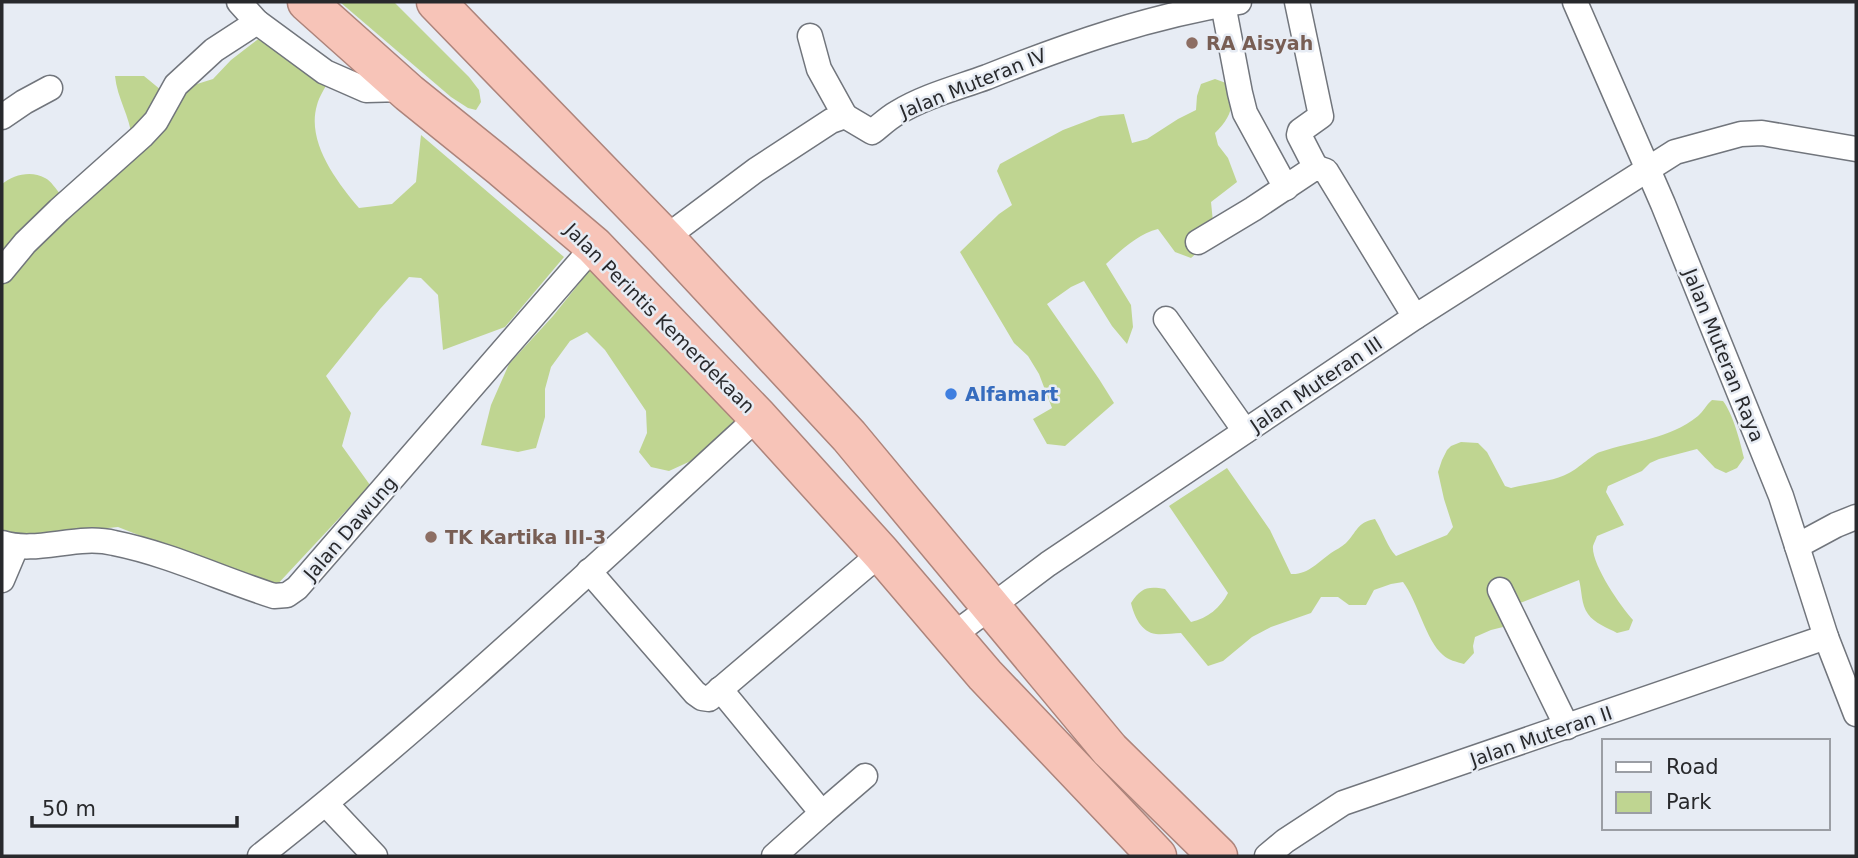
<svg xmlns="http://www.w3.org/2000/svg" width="1858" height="858" font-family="'DejaVu Sans',sans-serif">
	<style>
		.green { fill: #bfd591 }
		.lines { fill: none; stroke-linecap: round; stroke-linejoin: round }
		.minor-casing { stroke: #71757c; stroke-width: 27 }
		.trunk-casing { stroke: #ad847b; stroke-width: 41 }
		.minor { stroke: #fff; stroke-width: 24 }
		.trunk { stroke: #f7c4b8; stroke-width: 38 }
		.education-dot { fill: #8d6e63; stroke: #e7ecf4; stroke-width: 2.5 }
		.shop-dot { fill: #3f7fe0; stroke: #e7ecf4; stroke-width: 2.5 }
		.labels { text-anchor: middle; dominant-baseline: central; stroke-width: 5; stroke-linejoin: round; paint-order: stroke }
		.education-label { font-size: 19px; font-weight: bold; fill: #785e54; stroke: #e7ecf4; text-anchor: start }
		.street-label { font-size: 19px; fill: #28292c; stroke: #e7ecf4 }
		.shop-label { font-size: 19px; font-weight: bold; fill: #366cbe; stroke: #e7ecf4; text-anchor: start }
	</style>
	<rect width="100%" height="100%" fill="#e7ecf4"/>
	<g class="green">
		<polygon points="340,2 394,2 469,77 479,90 481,102 476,110 468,108 451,97"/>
		<path d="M 261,37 L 329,80 C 325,88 319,97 317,105 C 306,142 337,182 359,208 L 392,204 L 416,182 L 421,135 L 564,257 L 505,327 L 443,350 L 438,295 L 421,278 L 409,277 L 380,309 L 326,376 L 351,413 L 342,446 L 370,485 L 274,588 L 118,527 L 17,537 L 2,533 L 2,184 C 13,175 31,170 45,178 C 51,181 56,189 61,195 L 132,139 C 130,116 117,98 115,76 L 144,76 L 161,90 L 181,89 L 213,79 L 231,60 Z"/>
		<path d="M 1215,79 L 1226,83 C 1237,102 1231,118 1215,133 L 1218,145 L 1228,158 L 1237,182 L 1211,202 L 1214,232 L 1207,244 L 1191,258 L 1175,252 L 1158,229 C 1138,234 1121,250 1106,264 L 1131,305 L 1133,327 L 1127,344 L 1112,326 L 1084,281 L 1071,287 L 1047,304 L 1099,379 L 1114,403 L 1065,446 L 1047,444 L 1033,419 L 1052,408 L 1039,374 L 1028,356 L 1014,343 L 960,252 L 999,214 L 1012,205 L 997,171 L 1000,164 L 1063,130 L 1100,116 L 1124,114 L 1132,143 L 1147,139 L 1178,119 L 1196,110 L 1197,96 L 1201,84 Z"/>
		<polygon points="593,266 740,416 721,438 693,460 669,471 651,467 639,452 647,433 646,411 605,350 587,332 570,341 551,367 545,389 545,417 536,448 518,452 481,445 491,405 509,364 553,316"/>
		<path d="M 1712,400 L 1723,401 C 1733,414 1740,441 1744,458 L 1737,468 L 1726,473 L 1715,468 L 1697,449 L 1659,459 L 1650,463 L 1642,471 L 1608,486 L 1606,492 L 1624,525 L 1597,536 C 1596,539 1594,543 1593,546 C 1591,564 1621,607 1633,620 L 1629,630 L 1617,633 C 1608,628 1594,623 1588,614 C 1581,605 1582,590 1579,580 L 1520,603 L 1515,624 L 1491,630 L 1475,637 L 1473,646 L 1474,653 L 1464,664 C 1457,662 1448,660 1443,655 C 1426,641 1418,602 1403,582 L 1391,584 L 1374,590 L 1366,605 L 1349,605 L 1338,597 L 1321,597 L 1311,613 L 1271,627 L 1252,637 L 1223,661 L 1208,666 L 1181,633 C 1173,633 1163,635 1156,634 C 1141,632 1134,616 1131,603 C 1141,588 1147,586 1165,589 L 1191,622 C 1208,618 1220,608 1228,593 L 1169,506 L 1227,468 L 1270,530 L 1291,574 C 1308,575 1318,562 1331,553 C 1335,550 1342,547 1346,543 C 1357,532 1357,522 1375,519 C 1382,530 1388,548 1396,556 L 1447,535 L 1453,527 L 1444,499 L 1438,472 L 1442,460 L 1447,450 L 1451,446 L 1461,442 L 1478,443 L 1487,452 L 1505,486 L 1511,488 C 1530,483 1552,482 1569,473 C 1579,468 1593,454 1600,452 C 1635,440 1668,440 1698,416 C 1703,412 1706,405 1712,400 Z"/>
	</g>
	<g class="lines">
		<defs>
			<g id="minor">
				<polyline points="239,2 257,22 325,72 366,90 404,89"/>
				<polyline points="1297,2 1321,116 1300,131 1299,135 1316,168"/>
				<polyline points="1575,2 1663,204 1781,496 1826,637 1856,714"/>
				<polyline points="1223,4 1240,93 1245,113 1286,188"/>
				<polyline points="810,36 819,69 845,116"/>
				<polyline points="2,117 24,102 50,88"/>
				<path d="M 665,238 L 756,170 L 831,121 L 845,116 L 872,132 C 880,126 888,118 897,113 C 925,96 957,88 987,77 C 1070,44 1150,16 1239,2"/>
				<polyline points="1198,242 1253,209 1313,169 1320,169 1326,171 1415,317"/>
				<polyline points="2,271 25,243 59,210 142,136 156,121 176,85 214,50 257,22"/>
				<polyline points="1166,319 1245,431"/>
				<path d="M 2,543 C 37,554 77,534 114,543 C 169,554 221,579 274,596 L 287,595 L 297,588 L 594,246"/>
				<polyline points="1797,546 1836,525 1856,517"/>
				<polyline points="589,571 695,693 702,698 709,699 881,553"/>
				<polyline points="2,580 16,547"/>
				<polyline points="1500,590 1567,727"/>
				<polyline points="952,636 1048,564 1415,317 1675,152 1741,134 1762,133 1856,149"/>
				<polyline points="720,689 822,813 774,856"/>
				<polyline points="326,804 375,856"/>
				<polyline points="822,813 865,776"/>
				<path d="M 260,856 C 434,719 595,566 758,417"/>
				<polyline points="1267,856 1285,841 1343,803 1826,637"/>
			</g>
			<g id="trunk">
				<polyline points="307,2 409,93 502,168 594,246 758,417 881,553 985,675 1157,856"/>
				<polyline points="436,2 665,238 849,436 1110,750 1218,856"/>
			</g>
		</defs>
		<use href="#minor" class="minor-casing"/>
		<use href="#trunk" class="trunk-casing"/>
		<use href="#minor" class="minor"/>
		<use href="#trunk" class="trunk"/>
	</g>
	<g class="education-dot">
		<circle cx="1192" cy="43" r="7"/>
		<circle cx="431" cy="537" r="7"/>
	</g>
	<circle class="shop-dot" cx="951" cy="394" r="7"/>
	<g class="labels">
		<g class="education-label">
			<text x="1206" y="43">RA Aisyah</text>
			<text x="445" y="537">TK Kartika III-3</text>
		</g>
		<g class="street-label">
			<text transform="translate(973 83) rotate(-22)">Jalan Muteran IV</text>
			<text transform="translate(660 318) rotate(45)">Jalan Perintis Kemerdekaan</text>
			<text transform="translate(1724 355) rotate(68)">Jalan Muteran Raya</text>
			<text transform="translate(1316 384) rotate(-34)">Jalan Muteran III</text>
			<text transform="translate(350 528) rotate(-49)">Jalan Dawung</text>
			<text transform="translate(1541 736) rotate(-19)">Jalan Muteran II</text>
		</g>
		<g class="shop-label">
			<text x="965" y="394">Alfamart</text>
		</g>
	</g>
	<rect width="1858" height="858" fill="none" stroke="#28292c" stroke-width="7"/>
	<rect x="1602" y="739" width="228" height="91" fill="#e7ecf4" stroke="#9b9ea4" stroke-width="2"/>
	<rect x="1616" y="762" width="35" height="10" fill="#ffffff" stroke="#9b9ea4" stroke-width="2"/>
	<text x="1666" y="774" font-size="21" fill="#28292c">Road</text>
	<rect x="1616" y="792" width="35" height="21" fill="#bfd591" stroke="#9b9ea4" stroke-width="2"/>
	<text x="1666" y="809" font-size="21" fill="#28292c">Park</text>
	<path d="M32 816v10h205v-10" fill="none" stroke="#28292c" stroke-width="3.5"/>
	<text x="42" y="816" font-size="21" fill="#28292c" stroke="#e7ecf4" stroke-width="5" paint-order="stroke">50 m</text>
</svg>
